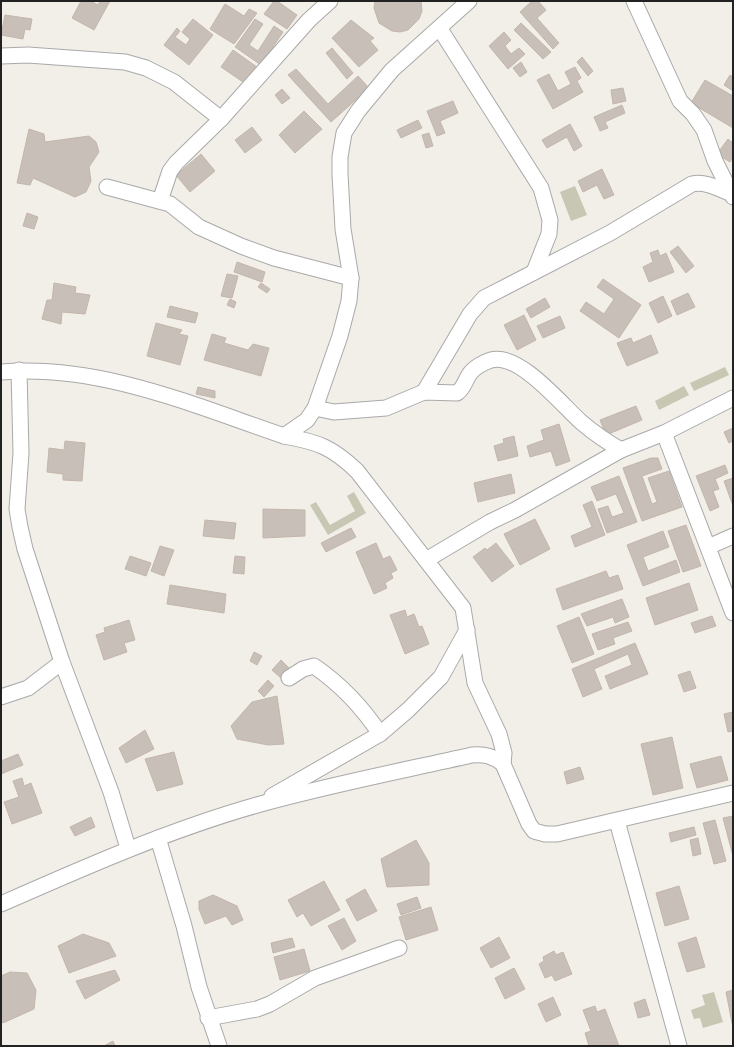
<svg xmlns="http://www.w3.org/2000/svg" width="734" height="1047" font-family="'Nunito Sans',sans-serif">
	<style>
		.construction { fill: #c7c7b4 }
		.building { fill: #c7bfb8; stroke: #c4b6ab }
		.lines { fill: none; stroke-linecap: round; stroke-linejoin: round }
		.street-casing { stroke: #a9a9a9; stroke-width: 17 }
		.street { stroke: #fff; stroke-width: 15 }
	</style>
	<rect width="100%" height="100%" fill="#f2efe9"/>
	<g class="construction">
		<polygon points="575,186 587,215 571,221 560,192"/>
		<polygon points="725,367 729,375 694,391 690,383"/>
		<polygon points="684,386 689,395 659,410 655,401"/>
		<polygon points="354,492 366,513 328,535 310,505 316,502 330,525 355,511 347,496"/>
		<polygon points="714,992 723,1022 703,1028 700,1018 694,1019 691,1010 705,1005 702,995"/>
	</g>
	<g class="building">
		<polygon points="81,1 90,1 98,5 100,1 110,1 94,30 72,18"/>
		<polygon points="274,1 277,1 297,15 287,29 264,14"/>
		<polygon points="375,1 421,1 422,11 419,19 408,30 400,32 392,31 379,23 374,8"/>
		<polygon points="532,1 538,1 546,10 537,18 559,43 553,49 520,12"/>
		<polygon points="225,4 244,16 249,9 257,13 234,44 210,29"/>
		<polygon points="5,15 32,19 30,30 25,29 23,39 1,35"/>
		<polygon points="193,19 213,35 189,65 164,45 177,28 180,31 175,37 186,45 190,39 182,32"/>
		<polygon points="255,19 263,24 249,45 258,51 274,26 283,32 261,65 235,47"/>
		<polygon points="351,20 374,38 370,41 378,50 359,67 332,38"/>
		<polygon points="521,23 551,52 543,59 514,30"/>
		<polygon points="504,32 511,40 505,46 511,54 519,48 525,54 508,69 489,46"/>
		<polygon points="332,48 353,73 347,79 326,53"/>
		<polygon points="233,50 257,67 246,84 221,67"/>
		<polygon points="582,57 593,71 588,76 577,62"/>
		<polygon points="521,62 527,72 520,77 513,68"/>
		<polygon points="575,67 581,78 577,81 583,92 553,109 537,80 549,74 558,91 571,84 565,72"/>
		<polygon points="296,69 328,104 358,76 369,88 331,122 288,75"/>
		<polygon points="730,75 733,77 733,91 724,85"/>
		<polygon points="705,80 733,96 733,128 691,103"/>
		<polygon points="623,88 626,101 613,104 611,90"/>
		<polygon points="282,89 290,98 282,104 275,95"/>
		<polygon points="453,101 458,113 440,121 445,133 437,136 427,111"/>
		<polygon points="622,105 625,113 605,122 608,128 600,131 594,117"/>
		<polygon points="304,111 322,129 295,153 279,135"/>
		<polygon points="418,120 422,128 401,138 397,130"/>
		<polygon points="570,124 582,146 574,151 567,137 547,148 542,140"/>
		<polygon points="252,127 262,140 245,153 235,140"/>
		<polygon points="29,129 44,134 45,142 89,136 96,142 99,152 89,167 91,181 86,192 75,197 33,178 30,185 17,183"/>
		<polygon points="429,133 433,146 426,148 422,135"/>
		<polygon points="728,139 733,143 733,157 730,162 717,154"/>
		<polygon points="201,154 215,171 190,192 176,175"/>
		<polygon points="602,169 614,195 604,199 597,185 583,192 578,181"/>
		<polygon points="27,213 38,217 34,229 23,226"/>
		<polygon points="678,246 694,266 686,273 670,252"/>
		<polygon points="658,250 660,256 666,253 674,272 649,282 643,267 653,262 650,253"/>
		<polygon points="237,262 265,272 262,282 234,272"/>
		<polygon points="227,274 238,276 232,298 221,296"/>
		<polygon points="603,279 641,305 619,338 580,311 586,302 604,314 614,299 597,287"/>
		<polygon points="54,283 76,287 75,293 90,295 85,314 62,312 61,324 42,319 47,300 52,300"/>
		<polygon points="261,283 270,289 267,293 258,287"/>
		<polygon points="688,293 695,307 677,315 671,301"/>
		<polygon points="663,296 672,316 658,323 649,303"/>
		<polygon points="545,298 550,307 531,318 526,309"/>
		<polygon points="230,299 236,302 234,308 227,305"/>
		<polygon points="170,306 198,313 195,323 167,317"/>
		<polygon points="524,315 536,340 517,350 504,325"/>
		<polygon points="560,316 565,328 543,338 537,326"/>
		<polygon points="156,323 182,330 179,334 188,336 180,365 147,356"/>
		<polygon points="212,334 226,338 224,343 248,350 253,344 269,348 261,376 204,360"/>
		<polygon points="651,335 658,353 627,366 617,343 631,338 633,343"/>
		<polygon points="198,387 215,391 215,398 196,394"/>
		<polygon points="636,406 642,420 606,435 600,420"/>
		<polygon points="559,424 570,461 556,466 551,451 530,457 527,446 544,440 541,430"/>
		<polygon points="733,428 733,441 729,443 724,432"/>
		<polygon points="514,436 518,456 498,461 494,446 504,443 503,439"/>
		<polygon points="65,441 85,443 82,481 63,480 63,474 47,472 49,448 64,450"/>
		<polygon points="651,458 658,458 662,469 642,476 652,504 657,502 648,478 669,471 682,507 642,521 623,468"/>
		<polygon points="725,465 728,473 715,479 719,489 713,491 719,507 710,511 696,476"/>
		<polygon points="511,474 515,493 478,502 474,483"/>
		<polygon points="619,476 637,522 607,533 598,509 608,506 612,517 624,513 616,494 597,501 591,487"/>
		<polygon points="733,478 733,506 724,481"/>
		<polygon points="592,501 605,535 575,547 571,536 592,527 583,505"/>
		<polygon points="263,509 305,510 305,536 263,538"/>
		<polygon points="535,519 550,549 520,565 504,534"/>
		<polygon points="205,520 236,523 234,539 203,536"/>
		<polygon points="686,525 701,566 683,572 668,531"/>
		<polygon points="351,528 356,537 326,552 321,543"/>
		<polygon points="663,531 669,547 643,557 648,571 676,560 680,572 643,586 627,545"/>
		<polygon points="376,543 383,559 390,556 397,570 391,573 393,578 385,583 387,588 374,594 356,552"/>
		<polygon points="496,543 514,566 492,582 473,557 485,548 487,550"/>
		<polygon points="160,546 174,550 164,576 151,571"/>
		<polygon points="130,556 151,563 146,576 125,569"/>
		<polygon points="235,556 245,557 244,574 233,573"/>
		<polygon points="606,571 609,578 618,575 623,589 563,610 556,589"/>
		<polygon points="689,583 698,610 655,625 646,598"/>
		<polygon points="170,585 226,594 224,613 167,604"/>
		<polygon points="622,599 629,617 615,623 613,617 587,626 581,614"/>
		<polygon points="405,610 407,617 414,614 419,627 422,626 429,644 405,654 390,615"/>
		<polygon points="712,616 716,626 695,633 691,623"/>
		<polygon points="579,617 594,654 572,663 557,626"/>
		<polygon points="129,620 135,640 124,643 127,652 104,660 96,635 105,632 104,628"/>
		<polygon points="628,622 632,631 613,638 615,644 598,650 592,634"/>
		<polygon points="635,643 648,674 610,689 605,676 632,665 628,654 594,669 602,689 583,697 572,669"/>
		<polygon points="254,652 262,656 257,665 250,661"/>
		<polygon points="281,660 291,670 282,679 272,670"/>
		<polygon points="690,671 696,688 684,692 678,675"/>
		<polygon points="268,680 274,686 264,697 258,691"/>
		<polygon points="277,696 284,744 268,745 237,739 231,726 252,702"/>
		<polygon points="733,712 733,731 728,732 724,714"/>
		<polygon points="145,730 154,749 126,763 119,748"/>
		<polygon points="672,737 683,788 653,795 641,744"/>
		<polygon points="174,752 183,784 157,791 145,759"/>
		<polygon points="18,754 23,765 1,774 1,761"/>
		<polygon points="721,756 728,780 697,788 690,764"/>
		<polygon points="580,767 584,779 567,784 564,772"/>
		<polygon points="22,778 24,786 31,783 42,813 12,824 4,802 19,797 13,781"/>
		<polygon points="733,816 733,856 723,818"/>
		<polygon points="91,817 95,827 75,836 70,827"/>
		<polygon points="715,820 726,861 714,864 703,823"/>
		<polygon points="694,827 696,835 671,842 669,833"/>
		<polygon points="698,838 701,854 693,856 690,840"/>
		<polygon points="416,840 429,863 429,885 387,887 381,859"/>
		<polygon points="324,881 340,910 311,926 303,913 297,917 288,900"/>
		<polygon points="679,886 689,919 665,926 656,893"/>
		<polygon points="365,889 377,911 357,921 346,900"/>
		<polygon points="213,895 237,906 243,920 232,925 226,916 205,924 199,909 199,901"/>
		<polygon points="417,897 421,908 401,915 397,904"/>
		<polygon points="431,907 438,930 406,940 399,917"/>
		<polygon points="344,918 356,941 342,950 328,926"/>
		<polygon points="83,934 109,943 116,956 69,973 58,946"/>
		<polygon points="499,937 510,958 491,968 480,948"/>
		<polygon points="696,937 705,967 687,972 678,943"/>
		<polygon points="292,938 295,947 273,953 271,943"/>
		<polygon points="304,949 310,971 280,980 274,957"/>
		<polygon points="554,951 556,955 563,952 572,974 555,981 552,975 545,978 539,964 544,961 543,957"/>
		<polygon points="514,968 525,989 505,999 495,978"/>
		<polygon points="115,970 120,980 85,999 76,981"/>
		<polygon points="10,972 27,973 36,990 34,1009 3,1023 1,1020 1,976"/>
		<polygon points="733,990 733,1028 726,992"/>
		<polygon points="553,997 561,1015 546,1022 538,1004"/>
		<polygon points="645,999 650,1015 638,1018 634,1003"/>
		<polygon points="595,1006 597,1012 605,1009 619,1046 589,1046 585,1033 591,1031 583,1010"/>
		<polygon points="113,1041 115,1046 104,1046"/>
	</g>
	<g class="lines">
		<defs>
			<g id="street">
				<polyline points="634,1 680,101 693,114 704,130 715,161 733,197"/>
				<polyline points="440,29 541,188 550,220 549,234 534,272"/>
				<polyline points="1,56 28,55 125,62 146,68 174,82 221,119"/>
				<polyline points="107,187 170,204 199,227 241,246 274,258 351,278"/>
				<polyline points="160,201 170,171 176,163 221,119 309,20 330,1"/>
				<polyline points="19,370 21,453 17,509 20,527 25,549 62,662 111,792 128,848"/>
				<path d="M 1,372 C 100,364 193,405 284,436 C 318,442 332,447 357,471 L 463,608 L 475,683 L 499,734 L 504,753 L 503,764"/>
				<path d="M 424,392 L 470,314 L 484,298 L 610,233 L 692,184 C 706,181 719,189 732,194"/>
				<path d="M 315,408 L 334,412 L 386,408 L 424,392 L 457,393 C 464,388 465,381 469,375 C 473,368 484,362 491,360 C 519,352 562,405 581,422 C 594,433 607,442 621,450"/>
				<polyline points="664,433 733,613"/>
				<polyline points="284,436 307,420 315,408 340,336 349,301 351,278 343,229 340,174 340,157 344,133 358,111 392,70 469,1"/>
				<polyline points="708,547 733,536"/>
				<polyline points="426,560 490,522 515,510 621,450 664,433 733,398"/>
				<path d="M 289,678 L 303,669 L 314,666 C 340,684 363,708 380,734"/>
				<polyline points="1,697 28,688 62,662"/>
				<polyline points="272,796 380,734 408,710 441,677 467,630"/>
				<polyline points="617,821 679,1046"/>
				<polyline points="158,838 184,926 199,987 219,1046"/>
				<path d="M 1,904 C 85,867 169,830 257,805 C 328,785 401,771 472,755 C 485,754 493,756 503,764 L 529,824 L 534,831 L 545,834 L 557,834 L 733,793"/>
				<polyline points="208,1018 257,1009 270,1004 315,978 399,948"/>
			</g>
		</defs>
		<use href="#street" class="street-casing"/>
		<use href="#street" class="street"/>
	</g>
	<rect width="734" height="1047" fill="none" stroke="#222222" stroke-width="4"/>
</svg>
